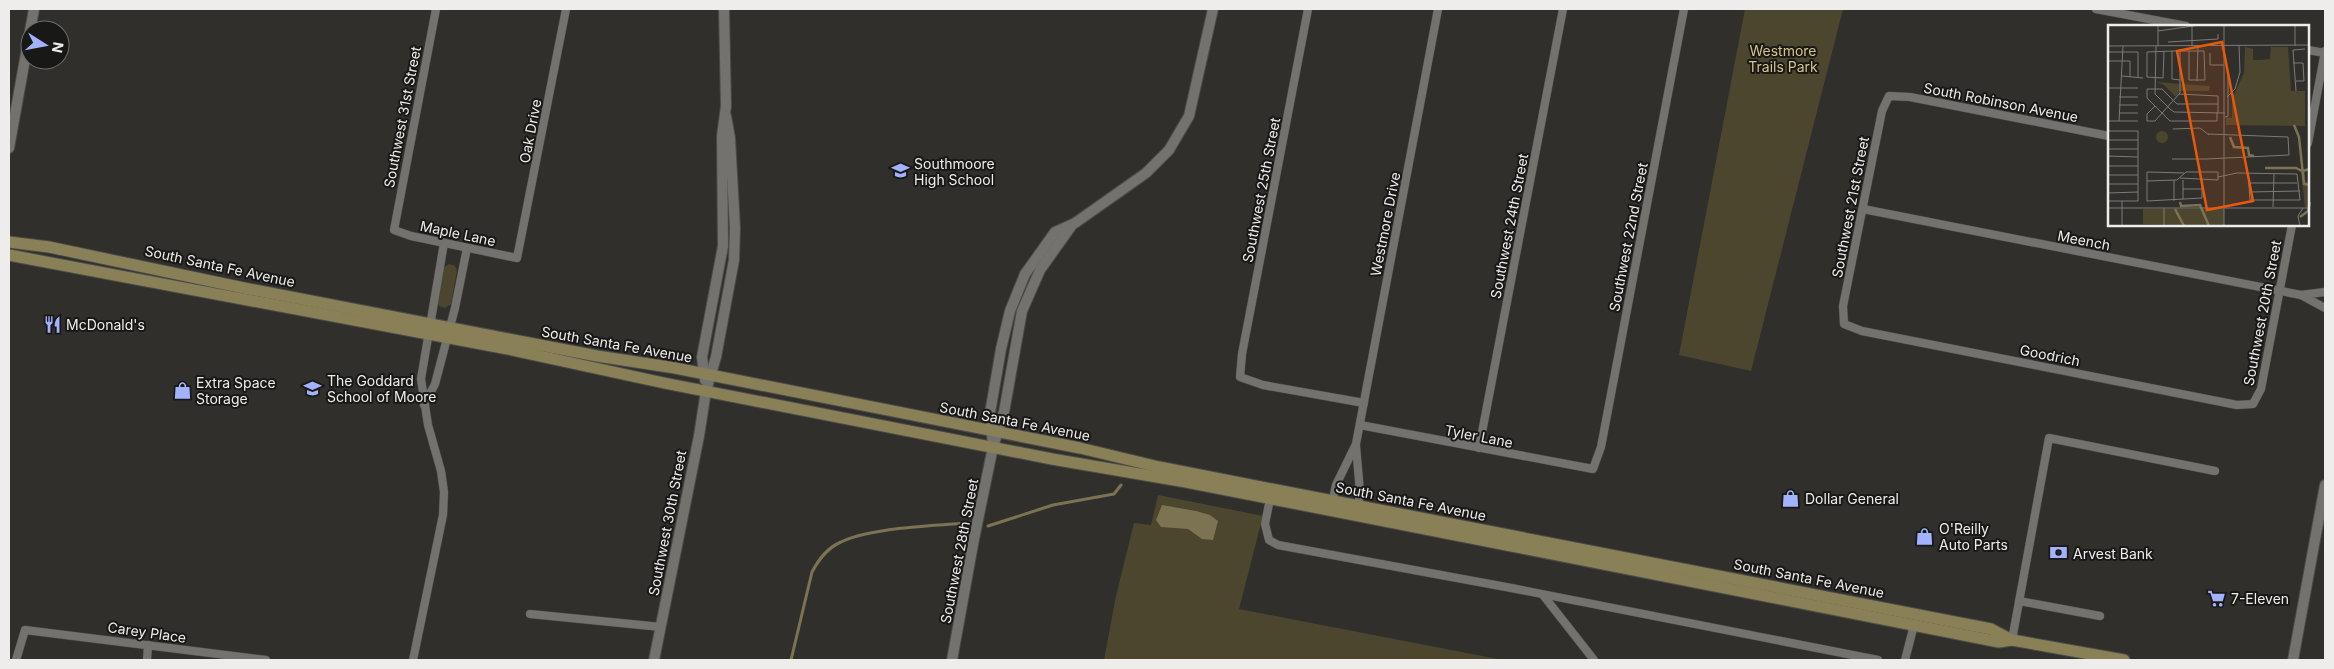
<svg xmlns="http://www.w3.org/2000/svg" width="2334" height="669" font-family="Inter,sans-serif">
	<style>
		.green { fill: #4c462f }
		.water { fill: #7c7352 }
		.lines { fill: none; stroke-linecap: round; stroke-linejoin: round }
		.stream { stroke: #7c7352; stroke-width: 3 }
		.minor-casing { stroke: #4b4b48; stroke-width: 9 }
		.tertiary-casing { stroke: #4b4b48; stroke-width: 12 }
		.secondary-casing { stroke: #4b4b48; stroke-width: 13 }
		.minor { stroke: #73726f; stroke-width: 8 }
		.tertiary { stroke: #73726f; stroke-width: 10 }
		.secondary { stroke: #898058; stroke-width: 11 }
		.labels { text-anchor: middle; dominant-baseline: central; stroke-width: 4; stroke-linejoin: round; paint-order: stroke }
		.park-label { font-size: 14px; fill: #d5c489; stroke: #181816 }
		.street-label { font-size: 14px; fill: #eeedeb; stroke: #181816 }
		.poi-label { font-size: 14px; fill: #eeedeb; stroke: #181816; text-anchor: start }
		.inset-river { fill: none; stroke: #7c7352; stroke-width: 2.5 }
		.inset-road { fill: none; stroke: #7c7b78; stroke-width: 1 }
		.view { fill: #e8590c; fill-opacity: 0.15; stroke: #e8590c; stroke-width: 2.5 }
		.inset-edge { fill: none; stroke: #eeedeb; stroke-width: 2.5 }
	</style>
	<rect width="100%" height="100%" fill="#302f2c"/>
	<g class="green">
		<polygon points="1745,9 1843,9 1751,371 1679,355"/>
		<polygon points="449,264 455,266 457,270 451,304 445,308 439,306 436,301 443,268"/>
		<polygon points="1158,495 1263,516 1239,609 1503,660 1104,660 1116,596 1134,523 1151,525"/>
	</g>
	<polygon class="water" points="1162,505 1196,511 1210,515 1218,521 1213,540 1202,539 1188,529 1161,527 1156,520"/>
	<g class="lines">
		<g class="stream">
			<polyline points="988,526 1053,505 1114,494 1121,485"/>
			<path d="M 791,660 L 812,572 C 819,559 827,548 841,542 C 870,528 937,525 970,523"/>
		</g>
		<defs>
			<g id="minor">
				<polyline points="436,9 394,230 411,236 517,258 566,9"/>
				<polyline points="1308,9 1242,354 1240,377 1263,385 1364,403"/>
				<polyline points="2096,9 2186,26"/>
				<polyline points="2308,50 2325,53"/>
				<polyline points="2109,136 1910,97 1889,96 1882,111 1843,306 1844,324 1862,331 2237,405 2253,404 2261,389 2292,225"/>
				<polyline points="2308,143 2325,51"/>
				<polyline points="1863,209 2301,295 2325,292"/>
				<polyline points="2301,295 2325,308"/>
				<polyline points="424,405 435,384 455,308 467,248"/>
				<polyline points="1360,425 1593,469 1601,447 1684,9"/>
				<polyline points="1356,446 1360,492 1358,509"/>
				<polyline points="1479,448 1563,9"/>
				<polyline points="1270,499 1265,524 1269,540 1278,545 1506,587 1878,660"/>
				<polyline points="1332,504 1336,485 1356,444 1438,9"/>
				<polyline points="1543,595 1594,660"/>
				<polyline points="2019,601 2100,616"/>
				<polyline points="530,614 661,627"/>
				<polyline points="2012,640 2049,438 2215,471"/>
				<polyline points="16,660 25,630 266,660"/>
				<polyline points="147,660 148,645"/>
				<polyline points="413,660 443,515 444,492 441,471 428,425 421,379 444,243"/>
				<polyline points="1905,660 1914,625"/>
			</g>
			<g id="tertiary">
				<polyline points="9,148 34,9"/>
				<polyline points="705,380 702,357 723,246 722,136 726,106 724,9"/>
				<polyline points="993,447 990,413 1001,349 1010,311 1025,274 1055,232 1075,223 1146,173 1169,150 1189,116 1213,9"/>
				<polyline points="654,660 699,436 706,391 716,357 734,260 735,228 730,138 726,116"/>
				<polyline points="952,660 974,539 993,447 1004,412 1022,311 1040,270 1072,225"/>
				<polyline points="2293,660 2325,485"/>
			</g>
			<g id="secondary">
				<polyline points="9,242 49,247 244,288 597,356 675,368 1080,448 1159,467 1991,629 2012,640 2124,660"/>
				<polyline points="9,255 508,349 664,383 1052,459 1186,482 1999,642 2012,640"/>
			</g>
		</defs>
		<use href="#minor" class="minor-casing"/>
		<use href="#tertiary" class="tertiary-casing"/>
		<use href="#secondary" class="secondary-casing"/>
		<use href="#minor" class="minor"/>
		<use href="#tertiary" class="tertiary"/>
		<use href="#secondary" class="secondary"/>
	</g>
	<defs>
		<symbol id="school-bare" viewBox="-9 -9 18 18"><path d="M0-5L7-2L0 1L-7-2ZM-4 1L0 2.5L4 1V4Q0 6-4 4Z" fill="#a2b2fd" stroke="#181816" stroke-width="2.5" paint-order="stroke"/></symbol>
		<symbol id="restaurant-bare" viewBox="-9 -9 18 18"><path d="M-5-6h1v4h1v-4h1v4h1v-4h1v5L-1.5 .5V6h-2V.5L-5-1ZM5-6V6H3V1.5H1.5Q1.5-4 5-6Z" fill="#a2b2fd" stroke="#181816" stroke-width="2.5" paint-order="stroke"/></symbol>
		<symbol id="shop-bare" viewBox="-9 -9 18 18"><path d="M-5-2.5h2.3a2.7 3.5 0 0 1 5.4 0H5L5.5 6h-11ZM-1.5-2.5h3a1.5 2.3 0 0 0-3 0Z" fill="#a2b2fd" stroke="#181816" stroke-width="2.5" paint-order="stroke"/></symbol>
		<symbol id="bank-bare" viewBox="-9 -9 18 18"><path d="M-6-4H6V4H-6ZM0-2.3a2.3 2.3 0 1 0 0 4.6a2.3 2.3 0 1 0 0-4.6Z" fill="#a2b2fd" stroke="#181816" stroke-width="2.5" paint-order="stroke"/></symbol>
		<symbol id="supermarket-bare" viewBox="-9 -9 18 18"><path d="M-6-5.5h2.5l.6 2H6L4.5 2H-2.5L-4.4-4H-6ZM-1.5 3.2a1.3 1.3 0 1 0 .1 0ZM3 3.2a1.3 1.3 0 1 0 .1 0Z" fill="#a2b2fd" stroke="#181816" stroke-width="2.5" paint-order="stroke"/></symbol>
	</defs>
	<g fill-rule="evenodd">
		<use href="#school-bare" x="888" y="158" width="25" height="25"/>
		<use href="#restaurant-bare" x="40" y="312" width="25" height="25"/>
		<use href="#school-bare" x="300" y="376" width="25" height="25"/>
		<use href="#shop-bare" x="170" y="378" width="25" height="25"/>
		<use href="#shop-bare" x="1778" y="486" width="25" height="25"/>
		<use href="#shop-bare" x="1912" y="524" width="25" height="25"/>
		<use href="#bank-bare" x="2046" y="540" width="25" height="25"/>
		<use href="#supermarket-bare" x="2204" y="586" width="25" height="25"/>
	</g>
	<g class="labels">
		<g class="park-label">
			<text x="1783" y="50">Westmore<tspan x="1783" dy="16">Trails Park</tspan></text>
		</g>
		<g class="street-label">
			<text transform="translate(2001 102) rotate(11)">South Robinson Avenue</text>
			<text transform="translate(402 117) rotate(-79)">Southwest 31st Street</text>
			<text transform="translate(530 131) rotate(-79)">Oak Drive</text>
			<text transform="translate(1261 190) rotate(-79)">Southwest 25th Street</text>
			<text transform="translate(1850 207) rotate(-79)">Southwest 21st Street</text>
			<text transform="translate(1385 224) rotate(-79)">Westmore Drive</text>
			<text transform="translate(1509 226) rotate(-79)">Southwest 24th Street</text>
			<text transform="translate(458 233) rotate(12)">Maple Lane</text>
			<text transform="translate(1628 237) rotate(-79)">Southwest 22nd Street</text>
			<text transform="translate(2084 240) rotate(11)">Meench</text>
			<text transform="translate(220 266) rotate(12)">South Santa Fe Avenue</text>
			<text transform="translate(2262 313) rotate(-79)">Southwest 20th Street</text>
			<text transform="translate(617 344) rotate(10)">South Santa Fe Avenue</text>
			<text transform="translate(2050 355) rotate(11)">Goodrich</text>
			<text transform="translate(1015 421) rotate(11)">South Santa Fe Avenue</text>
			<text transform="translate(1479 436) rotate(11)">Tyler Lane</text>
			<text transform="translate(1411 501) rotate(11)">South Santa Fe Avenue</text>
			<text transform="translate(667 523) rotate(-79)">Southwest 30th Street</text>
			<text transform="translate(959 551) rotate(-79)">Southwest 28th Street</text>
			<text transform="translate(1809 578) rotate(11)">South Santa Fe Avenue</text>
			<text transform="translate(147 632) rotate(8)">Carey Place</text>
		</g>
		<g class="poi-label">
			<text x="914" y="163">Southmoore<tspan x="914" dy="16">High School</tspan></text>
			<text x="66" y="324">McDonald's</text>
			<text x="327" y="380">The Goddard<tspan x="327" dy="16">School of Moore</tspan></text>
			<text x="196" y="382">Extra Space<tspan x="196" dy="16">Storage</tspan></text>
			<text x="1805" y="498">Dollar General</text>
			<text x="1939" y="528">O'Reilly<tspan x="1939" dy="16">Auto Parts</tspan></text>
			<text x="2073" y="553">Arvest Bank</text>
			<text x="2231" y="598">7-Eleven</text>
		</g>
	</g>
	<g transform="translate(2108 25)">
		<rect width="201" height="201" fill="#302f2c"/>
		<path d="M 137,22 L 145,24 L 145,35 L 152,35 L 162,34 L 163,22 L 180,22 L 183,66 L 197,66 L 197,101 L 118,100 L 118,92 L 124,93 L 124,74 L 136,48 ZM 48,57 L 102,61 L 101,66 L 72,66 L 68,72 L 56,60 ZM48 112a6 6 0 1 1 12 0a6 6 0 1 1-12 0ZM 193,145 L 197,145 L 197,156 L 201,157 L 201,182 L 197,182 ZM 35,184 L 116,184 L 116,201 L 35,199 Z" fill="#4c462f"/>
		<path class="inset-river" d="M 186,100 L 191,112 L 196,159 L 202,160M 122,112 L 126,122 L 140,123 L 141,130 L 146,131M 157,143 L 188,143 L 194,146 L 202,144M 72,177 L 73,181 L 92,180 L 101,201M 67,184 L 76,201M 192,192 L 200,186 L 202,177"/>
		<path class="inset-road" d="M 50,0 L 50,21M 84,0 L 84,21M 187,0 L 187,21M 50,6 L 92,0M 60,17 L 110,14 L 110,9M 0,21 L 202,20M 48,21 L 47,69 L 62,84 L 66,87 L 117,88M 64,26 L 64,54 L 72,55M 0,27 L 30,27 L 30,52M 56,27 L 55,53 L 39,52 L 39,27 L 66,26 L 96,26 L 97,55 L 81,55 L 81,26M 102,28 L 102,40 L 116,40M 0,36 L 22,36 L 22,52M 185,38 L 195,38 L 196,56 L 188,56M 14,51 L 35,53M 89,56 L 90,21M 0,63 L 30,63M 188,66 L 185,25 L 197,24M 71,69 L 110,71 L 110,87M 11,72 L 30,72M 119,72 L 127,64 L 132,47 L 131,20M 11,80 L 30,80M 47,81 L 39,89 L 39,96 L 47,96 L 72,68 L 72,26M 109,87 L 109,96 L 62,96 L 39,73 L 39,64 L 54,64 L 69,79 L 110,79M 11,88 L 30,88M 117,92 L 120,91 L 120,47M 0,96 L 30,96M 11,96 L 15,21M 65,104 L 92,103 L 101,110M 0,106 L 30,106 L 30,176 L 0,176M 0,115 L 30,115M 0,124 L 30,124M 0,131 L 30,132M 64,134 L 98,134M 98,134 L 181,130 L 180,112 L 100,109M 0,141 L 30,141M 76,148 L 39,147 L 39,176 L 94,173 L 94,155M 0,150 L 30,150M 110,152 L 129,148 L 189,149 L 192,175 L 142,175 L 140,148M 66,155 L 66,176M 75,155 L 75,174M 39,156 L 69,155 L 78,147 L 110,147 L 110,155 L 72,153M 141,158 L 189,158M 0,159 L 30,159M 75,164 L 94,164M 141,167 L 192,166M 0,168 L 30,167M 14,176 L 14,201M 165,182 L 166,149M 0,183 L 202,183M 56,183 L 56,201M 116,183 L 116,201M 116,183 L 116,0M 192,201 L 190,191 L 195,183"/>
		<path class="view" d="M 114,17 L 145,176 L 99,185 L 69,26 Z"/>
		<rect width="201" height="201" class="inset-edge"/>
	</g>
	<rect width="2334" height="669" fill="none" stroke="#eeedeb" stroke-width="20"/>
	<g transform="translate(45 45) rotate(101)"><circle r="24" fill="#181816" stroke="#6e6d6b"/>
	<path d="M0-4L9 19L0 12L-9 19Z" fill="#a2b2fd"/>
	<text y="-8" font-size="14" font-weight="bold" text-anchor="middle" fill="#eeedeb">N</text>
	</g>
</svg>
